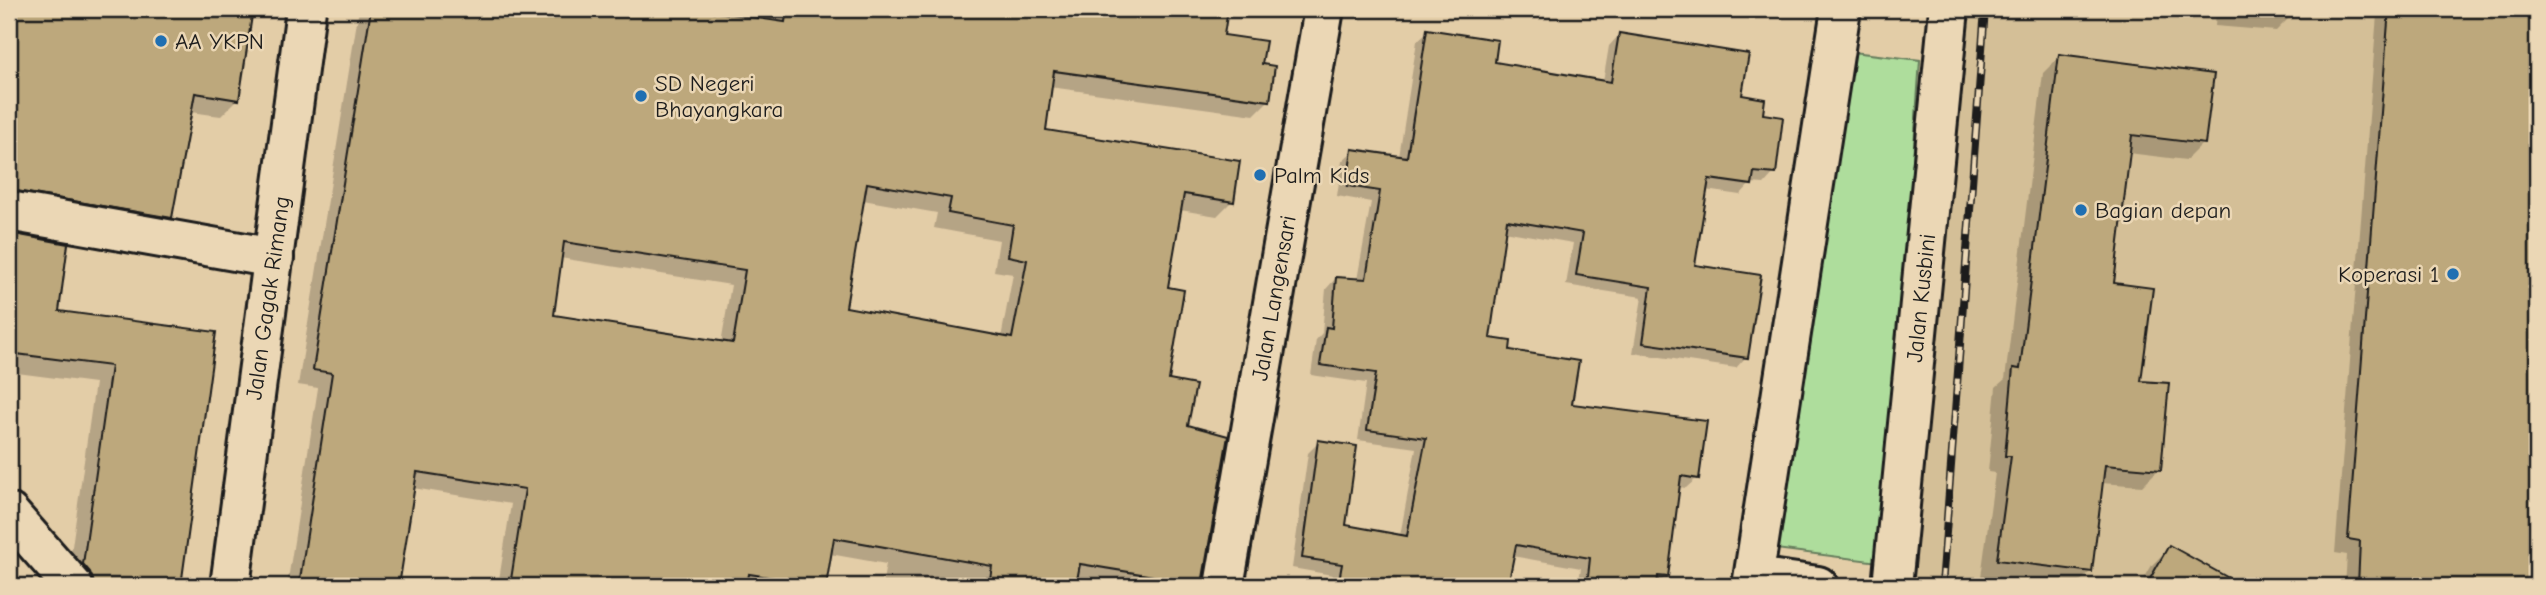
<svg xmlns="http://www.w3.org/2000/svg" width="2546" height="595" font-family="'Comic Neue',sans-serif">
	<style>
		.built { fill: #d4bf97 }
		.green { fill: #aedd9c; stroke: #657c5c; stroke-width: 2 }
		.shadow { fill: #0003; fill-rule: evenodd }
		.building { fill: #bda87c; stroke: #1c1c1c; stroke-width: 2; fill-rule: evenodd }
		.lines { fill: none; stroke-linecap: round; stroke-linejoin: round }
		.minor-casing { stroke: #1c1c1c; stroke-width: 44 }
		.major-casing { stroke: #1c1c1c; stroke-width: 44 }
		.minor { stroke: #ebd7b5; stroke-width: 38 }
		.major { stroke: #ebd7b5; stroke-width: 38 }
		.rail-casing { stroke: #1c1c1c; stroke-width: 8 }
		.rail { stroke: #ebd7b5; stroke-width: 5; stroke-dasharray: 16; stroke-linecap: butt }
		.poi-dot { fill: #1f6fb2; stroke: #ebd7b5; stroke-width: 2.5 }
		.labels { text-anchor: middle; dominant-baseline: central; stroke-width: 5; stroke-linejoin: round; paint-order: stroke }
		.poi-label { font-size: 23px; fill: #1c1c1c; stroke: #ebd7b5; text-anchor: start }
		.street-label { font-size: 23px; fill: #1c1c1c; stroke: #ebd7b5 }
	</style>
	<rect width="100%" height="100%" fill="#e3cda7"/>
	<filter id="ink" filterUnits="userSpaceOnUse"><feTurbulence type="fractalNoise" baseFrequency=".0143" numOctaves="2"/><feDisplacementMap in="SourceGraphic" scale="14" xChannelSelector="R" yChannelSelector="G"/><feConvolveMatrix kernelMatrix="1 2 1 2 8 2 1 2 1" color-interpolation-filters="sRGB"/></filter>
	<g filter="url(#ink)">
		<polygon class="built" points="1955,9 2537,9 2537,586 1903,586"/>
		<polygon class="green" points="1827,49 1920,60 1910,203 1878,562 1768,548"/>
		<g class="shadow">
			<polygon points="9,9 252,9 238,99 221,116 190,112 171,217 154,234 9,208"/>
			<path d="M 359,9 L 684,9 L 773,22 L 775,9 L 1226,9 L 1222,36 L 1260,66 L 1269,100 L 1254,115 L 1050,87 L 1044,131 L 1232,201 L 1217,216 L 1180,210 L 1166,289 L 1167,381 L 1186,426 L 1201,586 L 882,586 L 886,564 L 830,554 L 824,586 L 498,586 L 511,504 L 413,488 L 397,586 L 287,586 L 318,388 L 298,385 ZM 863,200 L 937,213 L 934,228 L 999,240 L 994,271 L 1013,274 L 1001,338 L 844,308 ZM 560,258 L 731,285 L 721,343 L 552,317 Z"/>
			<polygon points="2216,9 2291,9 2290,17 2276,31 2215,26"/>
			<polygon points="2304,9 2537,9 2537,586 2345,586 2347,555 2335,553 2377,14"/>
			<polygon points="1428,31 1493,63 1603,82 1609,46 1619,35 1740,97 1761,116 1774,173 1764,184 1751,183 1740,195 1705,190 1693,267 1746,357 1736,368 1633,353 1642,297 1566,285 1573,243 1503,231 1488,339 1508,351 1570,406 1697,478 1686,488 1678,487 1666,576 1656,586 1578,586 1581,568 1512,556 1507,586 1330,586 1332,575 1292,568 1308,453 1319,442 1344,526 1400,536 1416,448 1358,440 1366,383 1311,375 1316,340 1322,333 1326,289 1336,278 1357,280 1371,202 1337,196 1342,161 1353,151 1399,157 1417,41"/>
			<polygon points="2060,56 2203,143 2186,160 2128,153 2112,284 2139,382 2159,469 2142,486 2101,483 2090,572 2075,586 2052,586 1981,577 1995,473 1988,472 1996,387 2005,379 2043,73"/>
			<polygon points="9,235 66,245 57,312 214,334 179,586 71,586 67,582 95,383 9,372"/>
			<polygon points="2170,547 2239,586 2140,586 2152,565"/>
			<polygon points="9,576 17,586 9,586"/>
		</g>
		<g class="building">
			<polygon points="9,9 253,9 239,100 195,93 172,218 9,190"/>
			<path d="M 371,9 L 696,9 L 785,22 L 787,9 L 1228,9 L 1224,35 L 1266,41 L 1262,64 L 1275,66 L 1270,101 L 1054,71 L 1046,130 L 1240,161 L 1234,202 L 1184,194 L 1168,287 L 1184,290 L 1169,380 L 1196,385 L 1188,425 L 1228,436 L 1202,584 L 1080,564 L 1076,586 L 989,586 L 992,566 L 834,538 L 826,586 L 749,574 L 747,586 L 510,586 L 525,489 L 417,472 L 399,586 L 299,586 L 332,373 L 313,370 ZM 867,183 L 951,198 L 948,213 L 1013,225 L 1008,256 L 1027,260 L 1012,338 L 846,307 ZM 564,242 L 745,270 L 733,343 L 554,315 Z"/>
			<polygon points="2389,9 2537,9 2537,586 2358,586 2360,541 2348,539"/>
			<polygon points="1427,29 1498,40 1495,62 1611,82 1619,33 1749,54 1742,95 1765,99 1763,114 1783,117 1776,174 1754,172 1752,185 1709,179 1695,265 1761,275 1748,358 1643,343 1651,287 1576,275 1583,233 1507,220 1490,338 1511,341 1510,350 1579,361 1572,404 1707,421 1699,479 1681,476 1668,577 1658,576 1657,586 1587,586 1590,558 1516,545 1508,586 1338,586 1342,564 1302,558 1318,440 1357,446 1346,525 1407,536 1426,438 1367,430 1376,373 1320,365 1326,327 1332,328 1336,277 1366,279 1380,191 1347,186 1352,149 1407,157"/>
			<polygon points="2059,54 2214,74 2205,144 2132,135 2114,283 2153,288 2141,381 2169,383 2161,470 2105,465 2092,572 1997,560 2011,456 2005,456 2013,368 2020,369"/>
			<polygon points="9,233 68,244 59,311 216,332 181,586 114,586 94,584 90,572 83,564 111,366 9,353"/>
			<polygon points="2169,545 2243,586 2146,586"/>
		</g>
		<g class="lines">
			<defs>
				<g id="minor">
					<polyline points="9,211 274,258"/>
					<polyline points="9,513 73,586"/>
					<polyline points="1754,577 1818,586"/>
					<polyline points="230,586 306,9"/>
					<polyline points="1752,586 1841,9"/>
					<polyline points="1892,586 1949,9"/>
				</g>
				<polyline id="major" points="1224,586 1324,9"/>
			</defs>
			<use href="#minor" class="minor-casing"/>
			<use href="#major" class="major-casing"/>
			<use href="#minor" class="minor"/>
			<use href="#major" class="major"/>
			<defs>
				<polyline id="rail" points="1942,586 1985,9"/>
			</defs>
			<use href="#rail" class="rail-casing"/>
			<use href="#rail" class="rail"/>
		</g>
	</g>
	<g class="poi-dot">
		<circle cx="161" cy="41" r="7"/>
		<circle cx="641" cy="96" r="7"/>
		<circle cx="1260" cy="175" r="7"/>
		<circle cx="2081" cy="210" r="7"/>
		<circle cx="2453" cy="274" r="7"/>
	</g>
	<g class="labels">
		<g class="poi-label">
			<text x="175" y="41">AA YKPN</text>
			<text x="655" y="83">SD Negeri<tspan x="655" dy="26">Bhayangkara</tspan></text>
			<text x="1274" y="175">Palm Kids</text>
			<text x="2095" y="210">Bagian depan</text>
			<text x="2439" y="274" text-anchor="end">Koperasi 1</text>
		</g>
		<g class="street-label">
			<text transform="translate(268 298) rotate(-82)">Jalan Gagak Rimang</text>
			<text transform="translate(1274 298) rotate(-80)">Jalan Langensari</text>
			<text transform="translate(1921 298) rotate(-84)">Jalan Kusbini</text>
		</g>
	</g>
	<rect width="2546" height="595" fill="none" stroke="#ebd7b5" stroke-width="35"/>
	<rect x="18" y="18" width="2511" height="560" fill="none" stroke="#1c1c1c" stroke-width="2.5" filter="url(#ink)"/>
</svg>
